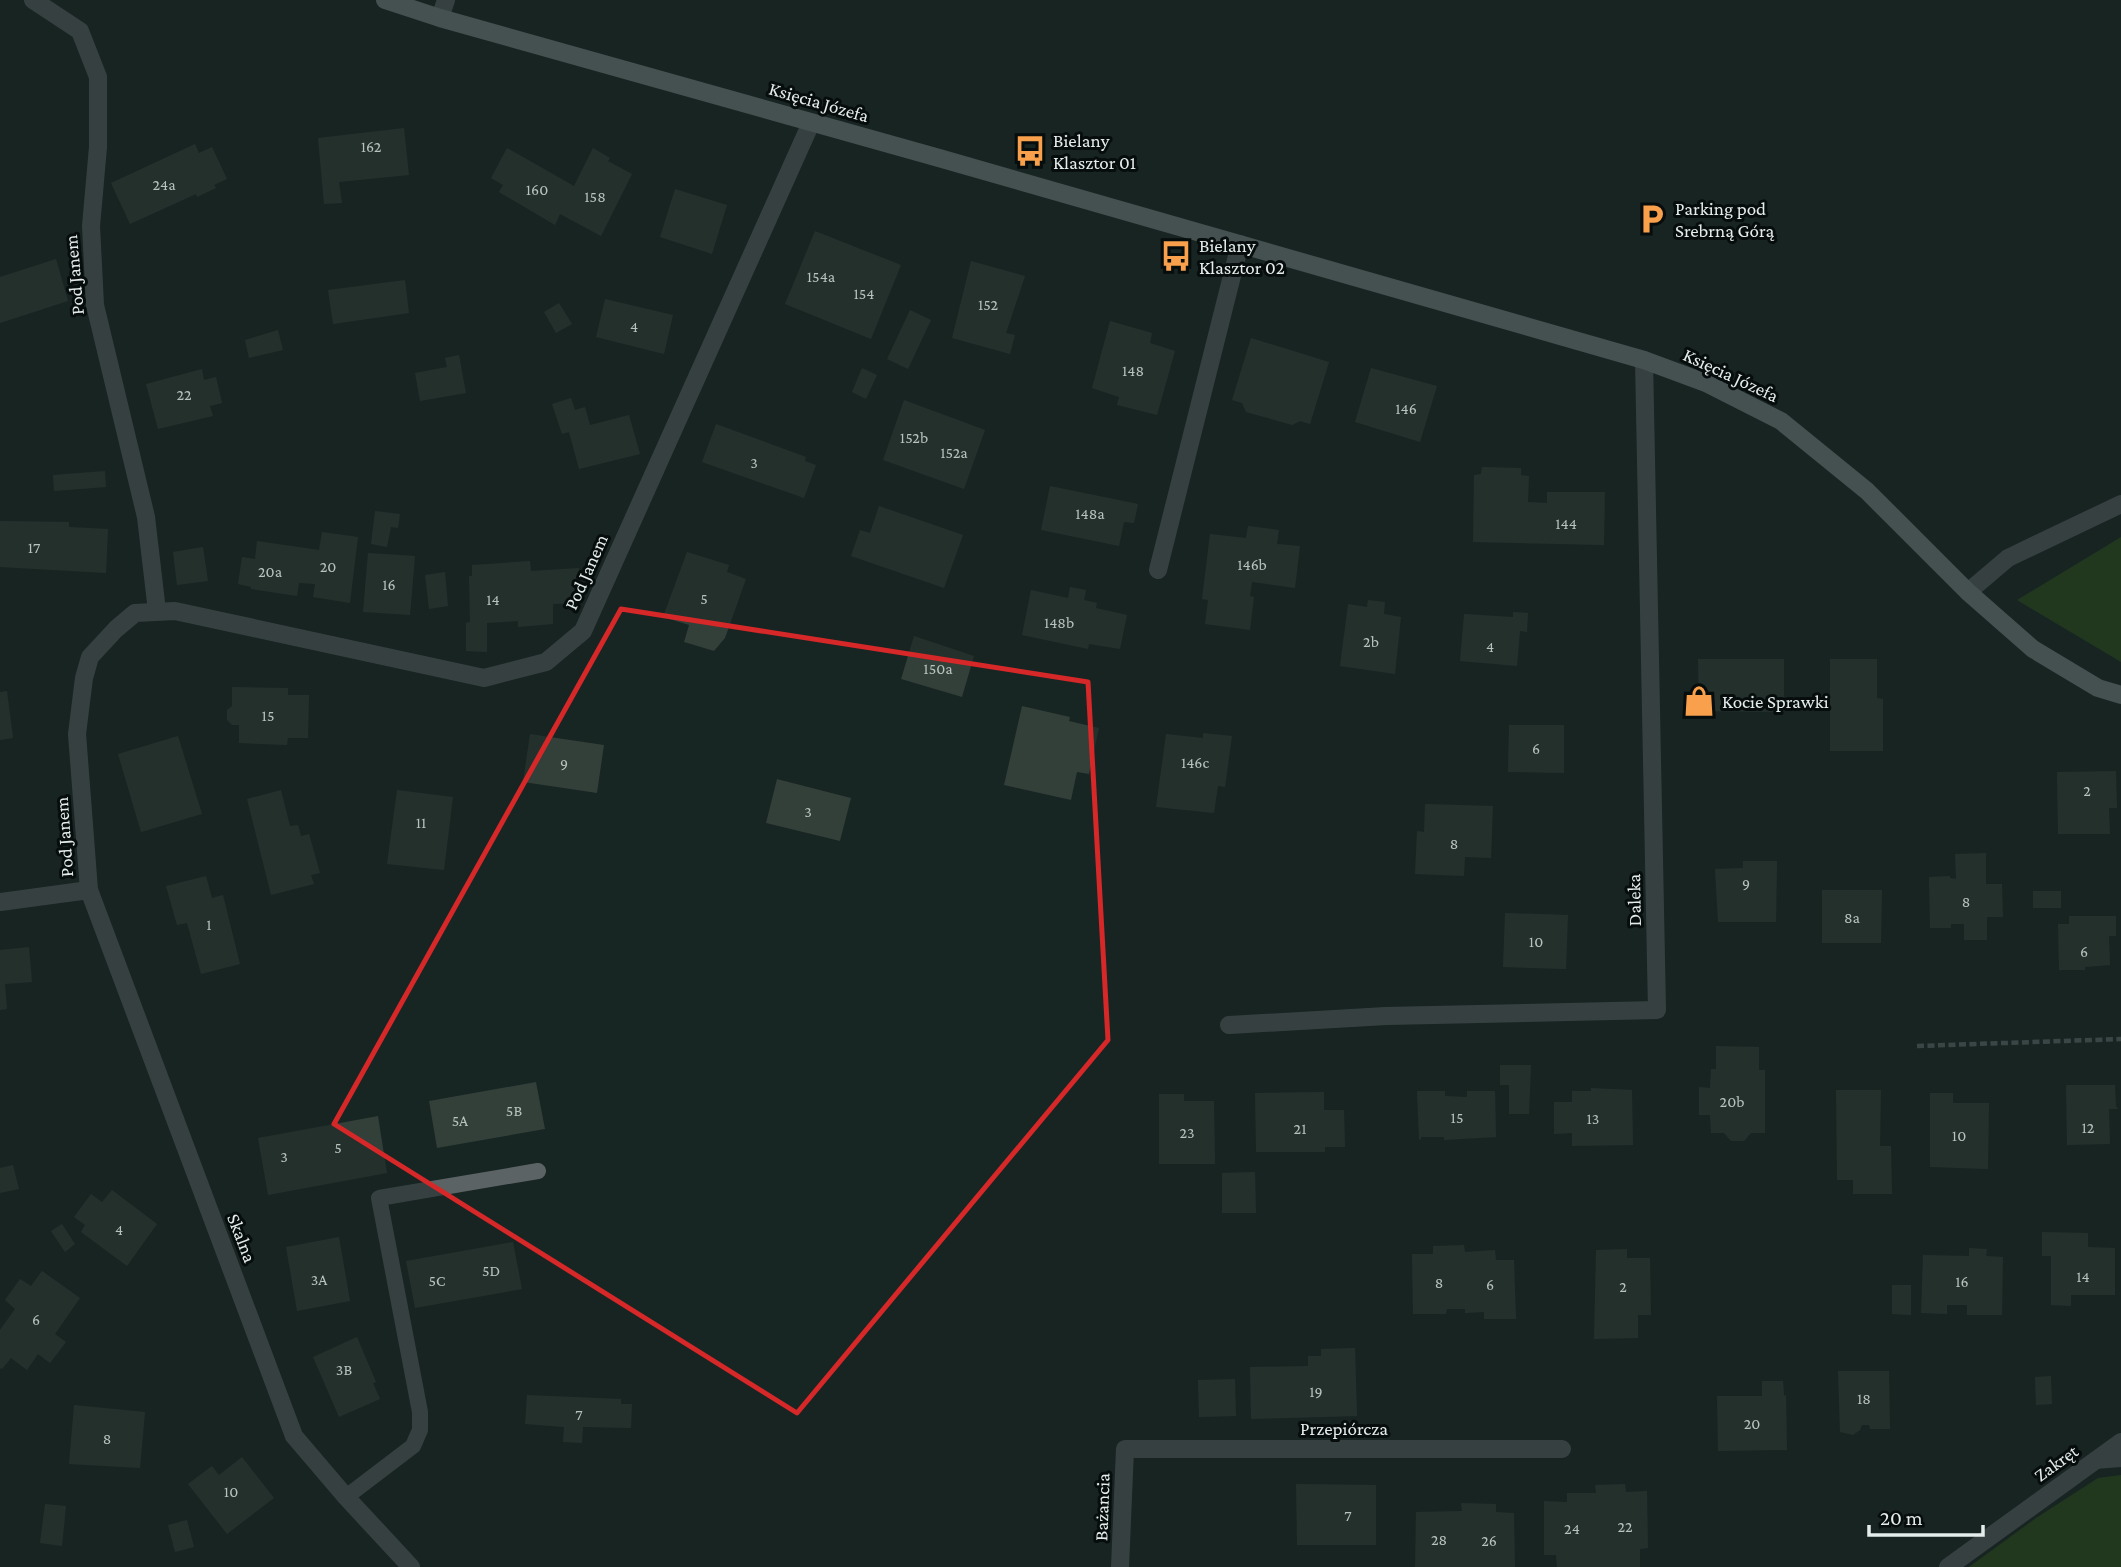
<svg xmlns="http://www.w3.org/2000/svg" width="2121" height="1567" font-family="'Crimson Pro',serif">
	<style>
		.green { fill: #2d501c }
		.building { fill: #333f39 }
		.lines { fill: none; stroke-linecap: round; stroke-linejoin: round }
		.path { stroke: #64706f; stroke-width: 4.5; stroke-dasharray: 7 3.5; stroke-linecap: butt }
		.lane { stroke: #5c6365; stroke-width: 16 }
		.street { stroke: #5c6365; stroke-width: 18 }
		.secondary { stroke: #7d888a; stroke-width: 18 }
		.marked { fill: none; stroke: #d62828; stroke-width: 5; stroke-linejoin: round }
		.labels { text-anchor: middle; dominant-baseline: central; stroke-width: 6; stroke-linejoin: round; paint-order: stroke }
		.number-label { font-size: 16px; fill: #b8c2bf }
		.street-label { font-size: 19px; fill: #e4edec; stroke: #070d0c }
		.poi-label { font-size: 19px; fill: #e4edec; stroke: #070d0c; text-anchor: start }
	</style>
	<rect width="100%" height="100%" fill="#172523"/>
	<g class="green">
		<polygon points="2121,537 2121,662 2017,600"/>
		<polygon points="2121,1475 2121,1567 1969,1567 2036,1518 2098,1478"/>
	</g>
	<g class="building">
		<polygon points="404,128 409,175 339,182 342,203 324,204 318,138"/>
		<polygon points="195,144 199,153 212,147 227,179 214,185 216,188 197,197 196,194 130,224 111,183"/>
		<polygon points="507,148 574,186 593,148 610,158 608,161 632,174 601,236 560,214 555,225 499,192 503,185 491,178"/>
		<polygon points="675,189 727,205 712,254 660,237"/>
		<polygon points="815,231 901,265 871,339 785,304"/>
		<polygon points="56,259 68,301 0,323 0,277"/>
		<polygon points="971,261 1025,276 1006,333 1015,335 1010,354 952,338"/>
		<polygon points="405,280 409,313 333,324 328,290"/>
		<polygon points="605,299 673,315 664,354 596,337"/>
		<polygon points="559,303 572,324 556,333 544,312"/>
		<polygon points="910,310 931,320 908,369 887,359"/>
		<polygon points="1110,321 1152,333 1150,343 1175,351 1157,415 1117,405 1119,397 1092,388"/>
		<polygon points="278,330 283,350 249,358 245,340"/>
		<polygon points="1251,338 1329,362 1310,424 1300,421 1292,425 1246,412 1242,403 1232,400"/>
		<polygon points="459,355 466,393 420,401 415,373 447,367 445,358"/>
		<polygon points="862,368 877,375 866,399 852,392"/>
		<polygon points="1371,368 1437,386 1420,442 1355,422"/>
		<polygon points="202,369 204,380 216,377 222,403 210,406 213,416 158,429 146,384"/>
		<polygon points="571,398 575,410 585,407 590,425 629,415 640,454 579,469 569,432 562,434 552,404"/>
		<polygon points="904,400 985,430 964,489 883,460"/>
		<polygon points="716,424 806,457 805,461 816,465 804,498 702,462"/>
		<polygon points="1482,467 1521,468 1521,475 1529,476 1528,502 1547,503 1547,492 1605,492 1604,545 1473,542 1474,475 1481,474"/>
		<polygon points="105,471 106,487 54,491 53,475"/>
		<polygon points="1050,486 1138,504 1134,523 1124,522 1119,546 1041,530"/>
		<polygon points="879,506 963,535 944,588 851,556 860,530 870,533"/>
		<polygon points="375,511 400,514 398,528 391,527 387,547 371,544"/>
		<polygon points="0,521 69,522 69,527 108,529 106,573 0,567"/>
		<polygon points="1248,526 1279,530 1277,544 1300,546 1295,588 1252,582 1250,596 1254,597 1250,630 1205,624 1208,600 1202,599 1210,534 1246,538"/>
		<polygon points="322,532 358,537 350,603 313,597 315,584 299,583 297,596 251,589 251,587 238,584 242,557 255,559 257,541 319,550"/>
		<polygon points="203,547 208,581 177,585 173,552"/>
		<polygon points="687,552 729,565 727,572 746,579 725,638 714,651 684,642 689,625 663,617"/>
		<polygon points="368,553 415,556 410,615 363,612"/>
		<polygon points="530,561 531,571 579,568 580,603 553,604 553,624 518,627 518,621 487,623 487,652 466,651 466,623 470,622 469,576 472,576 472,565"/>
		<polygon points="445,572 448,606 429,609 425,575"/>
		<polygon points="1070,587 1086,590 1084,600 1097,603 1096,608 1127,615 1120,649 1089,644 1088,649 1022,635 1031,590 1068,598"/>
		<polygon points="1368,600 1385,602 1384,614 1401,617 1395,674 1340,666 1348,604 1367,607"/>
		<polygon points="1513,612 1528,613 1527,632 1520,631 1517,666 1460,661 1464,614 1513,617"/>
		<polygon points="914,636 974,656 962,697 901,679"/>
		<polygon points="1698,659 1784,659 1784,712 1699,711"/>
		<polygon points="1830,659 1877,659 1877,698 1883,699 1883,751 1830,751"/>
		<polygon points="232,687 288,688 288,695 309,695 308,738 288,738 287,745 239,743 239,725 232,725 227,720 227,710 232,706"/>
		<polygon points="7,691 13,738 0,740 0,692"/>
		<polygon points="1022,706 1070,717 1069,721 1099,728 1089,774 1077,772 1071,800 1004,785"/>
		<polygon points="1509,725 1564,725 1564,773 1508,772"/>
		<polygon points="1203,733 1232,736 1225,787 1218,786 1214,813 1156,807 1166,734 1203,738"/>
		<polygon points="530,734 604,745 597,793 523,782"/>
		<polygon points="178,736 202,814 141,832 118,754"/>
		<polygon points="2116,771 2117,808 2109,808 2110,834 2058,834 2057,772"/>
		<polygon points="777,779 851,798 840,841 766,823"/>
		<polygon points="281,790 290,826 298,825 301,836 309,834 320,873 311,875 314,884 271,895 247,799"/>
		<polygon points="397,790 453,797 444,870 387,864"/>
		<polygon points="1425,804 1493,806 1491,858 1465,857 1464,876 1415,874 1417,831 1424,832"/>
		<polygon points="1986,853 1986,884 2002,884 2003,917 1987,917 1987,940 1964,940 1964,924 1951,924 1951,928 1930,928 1929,877 1950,876 1950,878 1956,879 1955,854"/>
		<polygon points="1743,861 1777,861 1776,922 1718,922 1715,869 1743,868"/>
		<polygon points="206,876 212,898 223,895 240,964 201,974 187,923 177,925 166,886"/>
		<polygon points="1822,890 1882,890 1881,943 1822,943"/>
		<rect x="2033" y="891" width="28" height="17"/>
		<polygon points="1505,913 1568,915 1566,969 1503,967"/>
		<polygon points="2069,916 2116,916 2116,936 2109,936 2110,965 2085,967 2085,970 2059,970 2058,924 2069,924"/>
		<polygon points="29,947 32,982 5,984 7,1009 0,1010 0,950"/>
		<polygon points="1716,1046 1759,1047 1759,1070 1765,1070 1765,1133 1751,1133 1744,1141 1731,1141 1724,1133 1711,1133 1710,1115 1699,1115 1699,1087 1710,1088 1711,1069 1716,1069"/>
		<polygon points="1500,1065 1531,1065 1529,1114 1509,1114 1509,1085 1500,1085"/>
		<polygon points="536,1082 545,1129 437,1148 429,1101"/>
		<polygon points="2066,1085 2115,1085 2116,1106 2118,1109 2109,1109 2110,1144 2067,1145"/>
		<polygon points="1591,1088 1632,1090 1633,1145 1572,1146 1572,1133 1554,1134 1554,1102 1572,1102 1572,1091 1591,1091"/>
		<polygon points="1836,1090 1881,1090 1880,1146 1891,1146 1892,1194 1853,1194 1853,1180 1837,1180"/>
		<polygon points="1417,1091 1445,1091 1445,1096 1467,1097 1467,1091 1495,1091 1496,1137 1444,1140 1444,1137 1421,1137 1421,1140 1419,1139"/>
		<polygon points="1324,1092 1324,1110 1344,1110 1345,1147 1325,1147 1325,1152 1256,1152 1255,1093"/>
		<polygon points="1930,1093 1953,1093 1953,1103 1989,1103 1988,1169 1930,1167"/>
		<polygon points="1159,1094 1184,1094 1184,1101 1214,1101 1215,1164 1159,1164"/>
		<polygon points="378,1116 387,1173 268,1195 258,1138"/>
		<polygon points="13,1165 19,1189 0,1193 0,1168"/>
		<polygon points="1255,1172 1256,1213 1222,1213 1222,1173"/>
		<polygon points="112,1190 157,1224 127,1266 81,1232 85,1225 74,1217 91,1194 102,1202"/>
		<polygon points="62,1224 75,1244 65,1252 51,1231"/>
		<polygon points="2042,1232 2088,1233 2088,1247 2115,1248 2115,1295 2071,1295 2071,1306 2051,1305 2051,1256 2042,1256"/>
		<polygon points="339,1237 350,1301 297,1311 286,1247"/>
		<polygon points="513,1242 522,1289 415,1308 406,1261"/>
		<polygon points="1464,1245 1465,1252 1495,1250 1496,1260 1514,1260 1516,1319 1484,1319 1484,1312 1465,1313 1465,1309 1447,1309 1446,1314 1413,1314 1412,1254 1433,1254 1433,1246"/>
		<polygon points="1969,1248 1987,1249 1986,1256 2003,1257 2002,1315 1967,1315 1967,1305 1947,1305 1947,1314 1921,1313 1923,1255 1969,1256"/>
		<polygon points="1627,1249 1627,1258 1650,1258 1651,1315 1638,1315 1638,1338 1594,1339 1596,1250"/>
		<polygon points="42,1271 80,1298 55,1334 66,1342 50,1363 38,1354 27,1370 11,1358 2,1369 0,1368 0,1330 15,1309 5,1300 20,1279 31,1286"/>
		<polygon points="1892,1285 1911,1285 1911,1315 1892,1314"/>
		<polygon points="357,1337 376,1382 373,1383 380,1399 339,1417 313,1357"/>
		<polygon points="1355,1348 1357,1416 1251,1419 1250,1367 1308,1366 1308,1356 1321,1356 1321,1349"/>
		<polygon points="1838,1371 1889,1371 1890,1429 1870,1429 1869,1425 1862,1425 1860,1430 1853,1435 1840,1432"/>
		<polygon points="2051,1376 2052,1404 2036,1405 2035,1377"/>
		<polygon points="1235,1379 1236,1416 1199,1417 1198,1380"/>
		<polygon points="1762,1381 1783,1381 1784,1395 1786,1396 1787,1450 1718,1451 1717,1396 1762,1396"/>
		<polygon points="527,1395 621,1399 621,1404 632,1404 631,1428 583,1427 582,1443 563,1442 564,1427 525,1424"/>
		<polygon points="74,1405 145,1412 140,1468 69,1464"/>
		<polygon points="242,1457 274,1498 227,1534 188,1484 212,1466 219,1475"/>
		<polygon points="1296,1484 1376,1485 1376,1545 1297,1545"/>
		<polygon points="1625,1484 1626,1492 1647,1491 1648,1548 1640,1549 1640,1567 1557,1567 1556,1555 1544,1555 1544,1501 1567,1502 1567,1493 1596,1493 1595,1485"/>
		<polygon points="1461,1503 1496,1504 1496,1512 1514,1513 1515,1567 1415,1567 1416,1512 1462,1511"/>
		<polygon points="45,1504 66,1506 62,1546 40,1543"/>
		<polygon points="187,1520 194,1547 175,1552 168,1525"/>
	</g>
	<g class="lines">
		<polyline class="path" points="1917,1046 2121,1039"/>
		<g class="lane">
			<polyline points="2095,1461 2121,1459"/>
			<polyline points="346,1497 413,1446 420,1430 420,1412 379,1198 538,1171"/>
		</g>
		<g class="street">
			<polyline points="33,0 80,31 98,77 98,147 91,226 95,305 146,517 157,611"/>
			<polyline points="440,18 446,0"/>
			<polyline points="1158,570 1240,244"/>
			<polyline points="1968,592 2008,558 2121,504"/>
			<polyline points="0,902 89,890"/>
			<polyline points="1229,1025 1386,1016 1657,1010 1644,360"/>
			<polyline points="411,1567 346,1497 294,1436 89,890 77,734 84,678 90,657 116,629 135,613 175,611 484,678 546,662 583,631 811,123"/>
			<polyline points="1120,1567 1125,1449 1562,1449"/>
			<polyline points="1948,1567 2121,1442"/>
		</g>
		<polyline class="secondary" points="385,0 440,18 939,158 1644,360 1706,383 1781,421 1867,491 1968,592 2033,649 2098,688 2121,695"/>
	</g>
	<path d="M0 0H2121V1567H0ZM 621,609 L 1088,682 L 1108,1040 L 797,1413 L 334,1124 Z" fill="#172523" fill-opacity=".55" fill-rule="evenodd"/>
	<path class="marked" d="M 621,609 L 1088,682 L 1108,1040 L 797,1413 L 334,1124 Z"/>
	<defs>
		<symbol id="bus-bare" viewBox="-9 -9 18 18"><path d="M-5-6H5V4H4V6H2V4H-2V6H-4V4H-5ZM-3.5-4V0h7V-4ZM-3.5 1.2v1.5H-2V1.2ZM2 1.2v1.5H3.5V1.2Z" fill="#f8a04b" stroke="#070d0c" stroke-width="2.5" paint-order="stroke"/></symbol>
		<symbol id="parking-bare" viewBox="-9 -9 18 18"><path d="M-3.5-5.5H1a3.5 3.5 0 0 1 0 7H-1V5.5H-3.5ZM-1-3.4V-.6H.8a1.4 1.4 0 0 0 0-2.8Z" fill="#f8a04b" stroke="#070d0c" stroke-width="2.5" paint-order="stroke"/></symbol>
		<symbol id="shop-bare" viewBox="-9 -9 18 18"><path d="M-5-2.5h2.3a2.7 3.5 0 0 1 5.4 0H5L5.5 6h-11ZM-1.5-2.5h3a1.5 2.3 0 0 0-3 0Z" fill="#f8a04b" stroke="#070d0c" stroke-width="2.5" paint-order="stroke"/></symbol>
	</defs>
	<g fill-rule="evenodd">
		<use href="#bus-bare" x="1008" y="129" width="44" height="44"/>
		<use href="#parking-bare" x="1630" y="197" width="44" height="44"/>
		<use href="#bus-bare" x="1154" y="234" width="44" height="44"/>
		<use href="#shop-bare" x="1677" y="679" width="44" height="44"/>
	</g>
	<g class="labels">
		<g class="number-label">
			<text x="371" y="146">162</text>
			<text x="164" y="184">24a</text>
			<text x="537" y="189">160</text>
			<text x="595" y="196">158</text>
			<text x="821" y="276">154a</text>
			<text x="864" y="293">154</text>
			<text x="988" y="304">152</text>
			<text x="634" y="326">4</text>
			<text x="1133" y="370">148</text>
			<text x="184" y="394">22</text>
			<text x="1406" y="408">146</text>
			<text x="914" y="437">152b</text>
			<text x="954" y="452">152a</text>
			<text x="754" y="462">3</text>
			<text x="1090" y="513">148a</text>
			<text x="1566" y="523">144</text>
			<text x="34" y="547">17</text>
			<text x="1252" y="564">146b</text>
			<text x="328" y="566">20</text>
			<text x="270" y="571">20a</text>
			<text x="389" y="584">16</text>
			<text x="704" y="598">5</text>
			<text x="493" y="599">14</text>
			<text x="1059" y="622">148b</text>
			<text x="1371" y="641">2b</text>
			<text x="1490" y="646">4</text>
			<text x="938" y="668">150a</text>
			<text x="268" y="715">15</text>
			<text x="1536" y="748">6</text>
			<text x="1195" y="762">146c</text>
			<text x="564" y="763">9</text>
			<text x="2087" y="790">2</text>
			<text x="808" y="811">3</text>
			<text x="421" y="822">11</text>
			<text x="1454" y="843">8</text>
			<text x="1746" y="883">9</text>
			<text x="1966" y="901">8</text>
			<text x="1852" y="917">8a</text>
			<text x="209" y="924">1</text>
			<text x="1536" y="941">10</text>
			<text x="2084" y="951">6</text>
			<text x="1732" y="1101">20b</text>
			<text x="514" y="1110">5B</text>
			<text x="1457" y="1117">15</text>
			<text x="1593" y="1118">13</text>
			<text x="460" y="1120">5A</text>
			<text x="2088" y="1127">12</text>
			<text x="1300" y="1128">21</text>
			<text x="1187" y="1132">23</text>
			<text x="1959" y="1135">10</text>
			<text x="338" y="1147">5</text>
			<text x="284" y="1156">3</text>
			<text x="119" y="1229">4</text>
			<text x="491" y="1270">5D</text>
			<text x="2083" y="1276">14</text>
			<text x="319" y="1279">3A</text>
			<text x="437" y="1280">5C</text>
			<text x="1962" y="1281">16</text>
			<text x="1439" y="1282">8</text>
			<text x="1490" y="1284">6</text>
			<text x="1623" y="1286">2</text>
			<text x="36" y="1319">6</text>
			<text x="344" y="1369">3B</text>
			<text x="1316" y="1391">19</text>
			<text x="1864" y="1398">18</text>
			<text x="579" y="1414">7</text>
			<text x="1752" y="1423">20</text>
			<text x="107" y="1438">8</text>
			<text x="231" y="1491">10</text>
			<text x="1348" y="1515">7</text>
			<text x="1625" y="1526">22</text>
			<text x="1572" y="1528">24</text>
			<text x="1439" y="1539">28</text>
			<text x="1489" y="1540">26</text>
		</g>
		<g class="street-label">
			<text transform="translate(819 102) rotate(16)">Księcia Józefa</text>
			<text transform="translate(74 275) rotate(-95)">Pod Janem</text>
			<text transform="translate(1731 375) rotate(25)">Księcia Józefa</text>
			<text transform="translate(586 572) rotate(-66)">Pod Janem</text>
			<text transform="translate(64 837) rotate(-94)">Pod Janem</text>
			<text transform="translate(1634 900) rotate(-91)">Daleka</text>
			<text transform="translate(242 1238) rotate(69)">Skalna</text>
			<text x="1344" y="1428">Przepiórcza</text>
			<text transform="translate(2056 1463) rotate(-36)">Zakręt</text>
			<text transform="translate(1102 1507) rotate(-88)">Bażancia</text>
		</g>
		<g class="poi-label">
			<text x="1053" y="140">Bielany<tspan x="1053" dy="22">Klasztor 01</tspan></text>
			<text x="1675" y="208">Parking pod<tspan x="1675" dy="22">Srebrną Górą</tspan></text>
			<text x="1199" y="245">Bielany<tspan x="1199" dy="22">Klasztor 02</tspan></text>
			<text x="1722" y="701">Kocie Sprawki</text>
		</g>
	</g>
	<path d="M1869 1525v10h114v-10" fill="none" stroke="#e4edec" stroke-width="3.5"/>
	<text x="1880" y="1525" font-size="21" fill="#e4edec" stroke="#070d0c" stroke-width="5" paint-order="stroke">20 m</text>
</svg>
